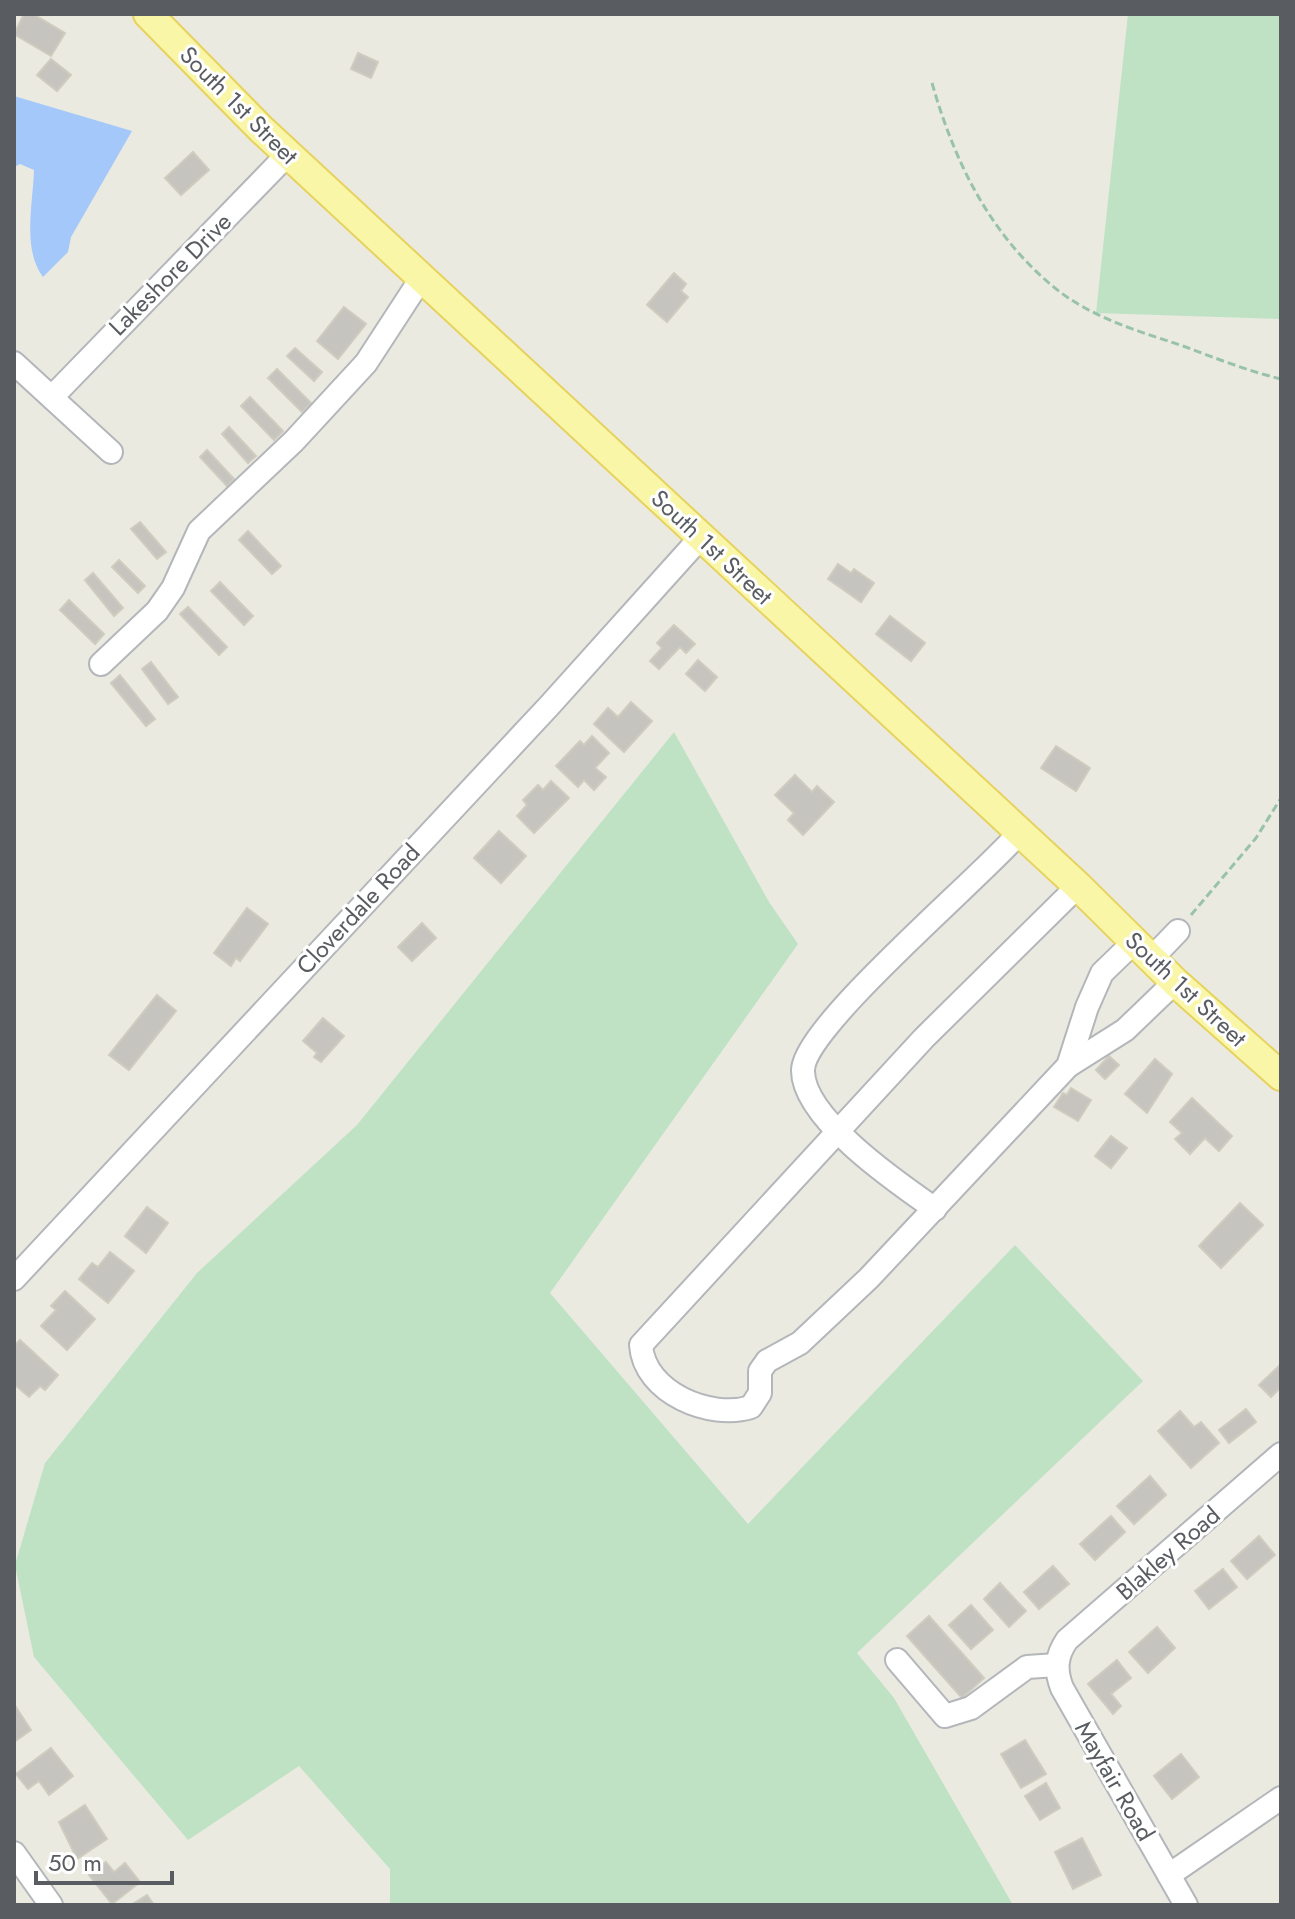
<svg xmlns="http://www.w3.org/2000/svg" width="1295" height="1919" font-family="Jost,sans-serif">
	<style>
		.green { fill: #bee2c3 }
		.water { fill: #a3c8f9 }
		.building { fill: #c6c4be; stroke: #cfccbf; stroke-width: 2 }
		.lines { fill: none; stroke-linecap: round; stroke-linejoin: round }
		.minor-casing { stroke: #b3b6ba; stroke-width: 26 }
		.major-casing { stroke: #e7d25e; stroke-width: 32 }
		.path { stroke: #98c2a9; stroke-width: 3; stroke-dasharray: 8 4; stroke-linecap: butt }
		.minor { stroke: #fff; stroke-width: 22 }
		.major { stroke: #f9f6a8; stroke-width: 28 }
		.labels { text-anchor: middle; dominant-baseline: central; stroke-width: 6; stroke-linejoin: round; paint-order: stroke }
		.street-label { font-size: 24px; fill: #595c61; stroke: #fff }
	</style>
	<rect width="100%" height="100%" fill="#ebeae1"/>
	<g class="green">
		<polygon points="1128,14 1281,14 1281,319 1096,313"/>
		<polygon points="674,732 769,902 798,944 550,1293 748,1524 1015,1245 1143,1381 857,1653 894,1698 1013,1905 390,1905 390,1869 299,1766 188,1840 34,1657 15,1565 45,1463 197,1273 357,1125"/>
	</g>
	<path class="water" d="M 14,96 L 132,131 L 71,237 L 68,252 L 43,277 C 22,249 33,204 34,170 L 20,164 L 14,167 Z"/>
	<g class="building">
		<polygon points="24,14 33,14 65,33 51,56 14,34"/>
		<polygon points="358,53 378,62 371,78 351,69"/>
		<polygon points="51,59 71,75 57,91 37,75"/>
		<polygon points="193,152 209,170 181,195 165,178"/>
		<polygon points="674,273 686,284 681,291 688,297 667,322 647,305"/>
		<polygon points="344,307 366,324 338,359 317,341"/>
		<polygon points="295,348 322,372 314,381 287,356"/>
		<polygon points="277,369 311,403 302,412 268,378"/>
		<polygon points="250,397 283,431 274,440 241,406"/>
		<polygon points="229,427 256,456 248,463 222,434"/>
		<polygon points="207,450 234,479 227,486 200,457"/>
		<polygon points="140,522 166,552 157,559 131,529"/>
		<polygon points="248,531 281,566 272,574 239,540"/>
		<polygon points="119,560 145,586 138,593 112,567"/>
		<polygon points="838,564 851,573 854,569 874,583 861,602 828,579"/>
		<polygon points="93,573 123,608 114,616 85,580"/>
		<polygon points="220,582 253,616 244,625 211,591"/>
		<polygon points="69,600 104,634 95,644 60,610"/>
		<polygon points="188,607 227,647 219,655 180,614"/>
		<polygon points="890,616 925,643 911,661 876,634"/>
		<polygon points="674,625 695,644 686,653 680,647 659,669 650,661 662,648 657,643"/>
		<polygon points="698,660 717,677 705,691 686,674"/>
		<polygon points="151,662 178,697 168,704 142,669"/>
		<polygon points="120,675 155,719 146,726 111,683"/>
		<polygon points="631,702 652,721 624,752 594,724 608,708 618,717"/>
		<polygon points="592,736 609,753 595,768 606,777 594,790 584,780 578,787 556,766 580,741 584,745"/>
		<polygon points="1056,746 1090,768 1076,791 1041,768"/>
		<polygon points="795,775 812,792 817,786 834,802 803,835 788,820 794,813 775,795"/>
		<polygon points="551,781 569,798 534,833 517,816 527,805 523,800 538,785 543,790"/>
		<polygon points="499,831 526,856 501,883 474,858"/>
		<polygon points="247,908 268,924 240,961 236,958 231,966 214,953"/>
		<polygon points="422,923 436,938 412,961 398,947"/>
		<polygon points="157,995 176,1011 129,1070 109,1055"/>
		<polygon points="323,1018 344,1036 321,1062 314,1057 317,1053 303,1041"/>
		<polygon points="1109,1056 1119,1065 1105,1079 1096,1070"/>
		<polygon points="1155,1059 1172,1074 1147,1113 1125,1094"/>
		<polygon points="1071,1088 1091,1100 1078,1121 1054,1107 1063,1093 1067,1095"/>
		<polygon points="1192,1098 1232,1136 1219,1151 1205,1138 1190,1154 1175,1139 1182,1133 1170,1122"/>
		<polygon points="1111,1136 1127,1148 1111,1168 1095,1156"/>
		<polygon points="1240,1203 1263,1225 1221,1268 1199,1246"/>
		<polygon points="147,1207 168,1223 146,1253 125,1236"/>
		<polygon points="110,1252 134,1271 108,1303 79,1279 92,1263 98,1267"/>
		<polygon points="65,1291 95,1319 67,1350 41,1326 56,1310 51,1306"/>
		<polygon points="20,1340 58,1375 45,1390 40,1386 29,1397 14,1384 14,1346"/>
		<polygon points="1281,1364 1281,1387 1271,1397 1259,1385"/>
		<polygon points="1246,1409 1256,1422 1229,1443 1219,1430"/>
		<polygon points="1180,1411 1194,1427 1201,1422 1219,1443 1191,1468 1158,1431"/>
		<polygon points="1150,1476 1166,1495 1134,1524 1117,1506"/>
		<polygon points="1111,1516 1125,1532 1095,1560 1080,1544"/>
		<polygon points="1259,1536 1275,1555 1247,1579 1231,1561"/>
		<polygon points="1053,1566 1069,1584 1039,1609 1024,1592"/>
		<polygon points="1223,1569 1237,1587 1209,1609 1195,1591"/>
		<polygon points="1000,1583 1026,1611 1009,1627 984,1599"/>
		<polygon points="971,1605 993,1630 971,1649 949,1625"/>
		<polygon points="929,1616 984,1678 962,1698 907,1636"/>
		<polygon points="1157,1627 1175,1648 1148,1673 1129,1652"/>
		<polygon points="1117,1660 1131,1678 1111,1694 1121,1706 1113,1714 1088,1684"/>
		<polygon points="14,1704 31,1730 14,1742"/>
		<polygon points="1025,1740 1046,1774 1021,1788 1001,1754"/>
		<polygon points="51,1748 73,1776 49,1795 39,1781 28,1789 16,1774"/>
		<polygon points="1181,1754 1199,1777 1172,1799 1154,1776"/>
		<polygon points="1046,1783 1060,1808 1040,1820 1025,1796"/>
		<polygon points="85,1805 107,1839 77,1859 59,1822"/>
		<polygon points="1082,1838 1101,1875 1073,1889 1055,1852"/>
		<polygon points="106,1862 114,1872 125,1863 140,1882 112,1904 89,1875"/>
		<polygon points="147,1895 154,1905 131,1905"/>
	</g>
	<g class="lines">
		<defs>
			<g id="minor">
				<polyline points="14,363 111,452"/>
				<polyline points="53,396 288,154"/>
				<polyline points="101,664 157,611 173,588 199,531 294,441 366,363 422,277"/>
				<path d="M 1078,886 L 924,1038 L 641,1345 C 644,1393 711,1420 751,1407 L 760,1393 L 760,1371 L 767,1361 L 800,1343 L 869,1278 L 1068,1066 L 1087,1007 L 1102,973 L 1133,943"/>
				<polyline points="1151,959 1178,931"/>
				<polyline points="1068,1066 1125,1030 1175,982"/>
				<path d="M 935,1209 C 899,1184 802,1118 803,1070 C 804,1026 983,876 1020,832"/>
				<polyline points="14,1279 549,706 701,537"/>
				<polyline points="897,1660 945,1716 971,1708 1027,1667 1057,1665"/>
				<polyline points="14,1853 51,1905"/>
				<polyline points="1169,1875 1281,1798"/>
				<path d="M 1186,1905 L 1062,1688 C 1055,1670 1056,1656 1067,1640 L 1281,1454"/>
			</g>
			<polyline id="major" points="148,14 261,129 1078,886 1175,982 1281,1076"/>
		</defs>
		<use href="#minor" class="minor-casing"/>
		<use href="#major" class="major-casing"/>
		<g class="path">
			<path d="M 932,83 C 955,164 992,239 1060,292 C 1096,319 1141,332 1183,346 C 1215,358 1248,371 1281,379"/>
			<polyline points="1191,915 1256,838 1281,798"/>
		</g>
		<use href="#minor" class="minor"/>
		<use href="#major" class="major"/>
	</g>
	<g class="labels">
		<g class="street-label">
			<text transform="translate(239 105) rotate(45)">South 1st Street</text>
			<text transform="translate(170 274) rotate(-45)">Lakeshore Drive</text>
			<text transform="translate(712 547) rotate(43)">South 1st Street</text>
			<text transform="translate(358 909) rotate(-47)">Cloverdale Road</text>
			<text transform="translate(1186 989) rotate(43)">South 1st Street</text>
			<text transform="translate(1168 1553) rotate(-41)">Blakley Road</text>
			<text transform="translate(1115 1781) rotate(60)">Mayfair Road</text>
		</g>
	</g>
	<rect width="1295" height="1919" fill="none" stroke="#595c61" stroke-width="32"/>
	<path d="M36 1871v12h136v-12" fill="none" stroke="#595c61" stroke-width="4"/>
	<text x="48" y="1871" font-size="24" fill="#595c61" stroke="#ffffff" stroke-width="6" paint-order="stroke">50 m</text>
</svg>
